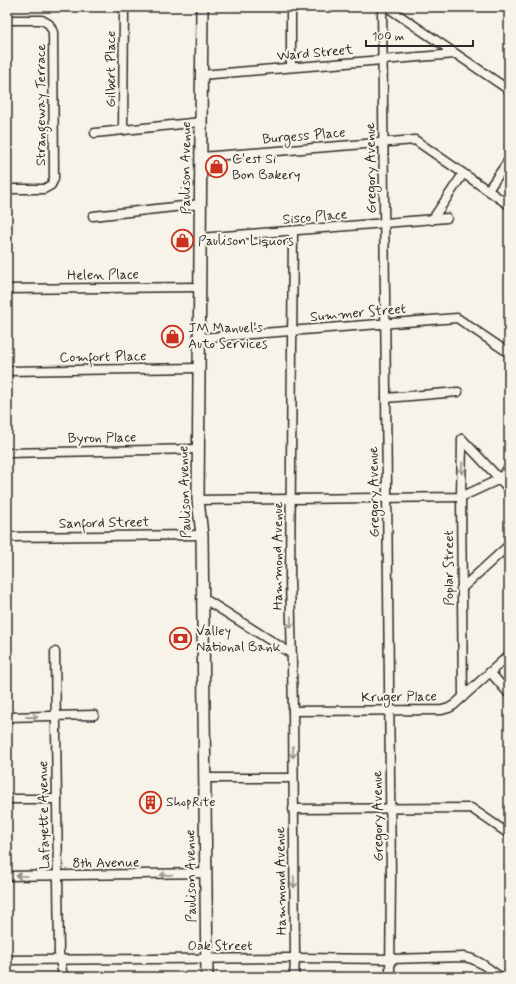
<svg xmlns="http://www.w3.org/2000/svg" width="516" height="984" font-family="Mynerve,sans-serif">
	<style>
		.built { fill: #f1e0cf }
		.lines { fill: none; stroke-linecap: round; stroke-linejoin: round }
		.minor-casing { stroke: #2b2b2b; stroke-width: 11 }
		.major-casing { stroke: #2b2b2b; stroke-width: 14 }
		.minor { stroke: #f7f3e8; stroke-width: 8 }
		.major { stroke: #f7f3e8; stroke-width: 11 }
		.oneway { stroke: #918f8a }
		.labels { text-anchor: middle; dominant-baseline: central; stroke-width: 4; stroke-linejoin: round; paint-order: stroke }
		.street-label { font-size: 14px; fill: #2b2b2b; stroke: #f7f3e8 }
		.poi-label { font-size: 14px; fill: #2b2b2b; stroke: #f7f3e8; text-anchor: start }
	</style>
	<rect width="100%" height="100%" fill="#f7f3e8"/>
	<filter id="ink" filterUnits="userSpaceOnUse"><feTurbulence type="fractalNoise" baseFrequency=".025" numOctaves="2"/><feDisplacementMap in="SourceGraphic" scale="8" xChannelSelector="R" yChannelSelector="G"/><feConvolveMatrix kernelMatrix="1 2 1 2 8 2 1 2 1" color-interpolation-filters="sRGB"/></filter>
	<g filter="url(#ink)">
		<polygon class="built" points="53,971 53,977 7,977 7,972"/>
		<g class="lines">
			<defs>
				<g id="minor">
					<polyline points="382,7 391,876 390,977"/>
					<polyline points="387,7 509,90"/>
					<polyline points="7,20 42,20 49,24 53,32 54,179 51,185 44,189 7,189"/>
					<polyline points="291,67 291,11 293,7"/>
					<polyline points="201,75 455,54"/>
					<polyline points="123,130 124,7"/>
					<polyline points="95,133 201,122"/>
					<polyline points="201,157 415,140 509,205"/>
					<polyline points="488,190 509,160"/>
					<polyline points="93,216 201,204"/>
					<polyline points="432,220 463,174"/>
					<polyline points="293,232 290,577 293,711 295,958 294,977"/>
					<polyline points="200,238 447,218"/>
					<polyline points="7,289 200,287"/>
					<polyline points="199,338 457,318 509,353"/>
					<polyline points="7,371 199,368"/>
					<polyline points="386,398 458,392"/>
					<polyline points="462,439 461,497 463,697"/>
					<polyline points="462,439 509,489"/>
					<polyline points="7,453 198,449"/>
					<polyline points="198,500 461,497 500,479 509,467"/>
					<polyline points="7,537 202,535"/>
					<polyline points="461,589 509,545"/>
					<polyline points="203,598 292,654"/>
					<polyline points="55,652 59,953 63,977"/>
					<polyline points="490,672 509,694"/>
					<polyline points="293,711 442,710 449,708 454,705 509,655"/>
					<polyline points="7,717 94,715"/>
					<polyline points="205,778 293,778"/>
					<polyline points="7,799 57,799"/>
					<polyline points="293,809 471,808 509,834"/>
					<polyline points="7,876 205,873"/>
					<path d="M 7,960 L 295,958 L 390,959 L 464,957 C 478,959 489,969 500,977"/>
				</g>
				<polyline id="major" points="202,7 198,500 202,535 207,977"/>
			</defs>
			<use href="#minor" class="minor-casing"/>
			<use href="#major" class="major-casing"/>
			<use href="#minor" class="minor"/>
			<use href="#major" class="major"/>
		</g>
		<defs><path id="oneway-shaft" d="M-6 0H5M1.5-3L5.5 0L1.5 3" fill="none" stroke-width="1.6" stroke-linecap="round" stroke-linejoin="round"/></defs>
		<g class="oneway">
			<use href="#oneway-shaft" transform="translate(462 468) rotate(91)"/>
			<use href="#oneway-shaft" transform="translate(291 622) rotate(89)"/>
			<use href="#oneway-shaft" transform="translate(32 717) rotate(-1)"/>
			<use href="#oneway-shaft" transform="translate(293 752) rotate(90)"/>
			<use href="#oneway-shaft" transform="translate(166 875) rotate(178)"/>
			<use href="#oneway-shaft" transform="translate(22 876) rotate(180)"/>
			<use href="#oneway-shaft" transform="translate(294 882) rotate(89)"/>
		</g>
	</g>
	<defs>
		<symbol id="shop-ring" viewBox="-11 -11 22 22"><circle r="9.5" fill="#f7f3e8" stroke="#c8321e" stroke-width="1.5"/><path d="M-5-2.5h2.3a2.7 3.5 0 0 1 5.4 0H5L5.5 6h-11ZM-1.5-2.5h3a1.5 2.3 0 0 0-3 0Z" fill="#c8321e"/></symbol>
		<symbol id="bank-ring" viewBox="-11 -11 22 22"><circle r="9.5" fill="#f7f3e8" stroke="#c8321e" stroke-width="1.5"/><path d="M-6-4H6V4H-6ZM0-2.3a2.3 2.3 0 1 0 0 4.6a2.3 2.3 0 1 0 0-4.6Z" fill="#c8321e"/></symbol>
		<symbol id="building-ring" viewBox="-11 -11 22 22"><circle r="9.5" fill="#f7f3e8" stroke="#c8321e" stroke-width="1.5"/><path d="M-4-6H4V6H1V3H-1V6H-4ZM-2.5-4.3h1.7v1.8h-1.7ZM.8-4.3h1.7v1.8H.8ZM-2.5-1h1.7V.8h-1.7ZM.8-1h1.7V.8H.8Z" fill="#c8321e"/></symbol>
	</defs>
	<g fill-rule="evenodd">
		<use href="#shop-ring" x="204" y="154" width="25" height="25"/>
		<use href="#shop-ring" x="170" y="228" width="25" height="25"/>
		<use href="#shop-ring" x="160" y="324" width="25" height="25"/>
		<use href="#bank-ring" x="168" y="626" width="25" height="25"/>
		<use href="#building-ring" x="138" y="790" width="25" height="25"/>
	</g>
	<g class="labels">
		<g class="street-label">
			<text transform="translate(315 53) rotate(-5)">Ward Street</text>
			<text transform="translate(111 69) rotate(-90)">Gilbert Place</text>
			<text transform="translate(41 105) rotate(-90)">Strangeway Terrace</text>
			<text transform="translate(304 136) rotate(-5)">Burgess Place</text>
			<text transform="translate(186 168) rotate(-90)">Paulison Avenue</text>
			<text transform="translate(371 168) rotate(-91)">Gregory Avenue</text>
			<text transform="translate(315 217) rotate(-5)">Sisco Place</text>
			<text transform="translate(103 275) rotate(-1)">Helen Place</text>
			<text transform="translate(358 313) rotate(-5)">Summer Street</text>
			<text transform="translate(103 357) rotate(-1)">Comfort Place</text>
			<text transform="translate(102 438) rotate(-1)">Byron Place</text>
			<text transform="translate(185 492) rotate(-92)">Paulison Avenue</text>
			<text transform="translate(374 492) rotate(-91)">Gregory Avenue</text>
			<text transform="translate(104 523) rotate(-1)">Sanford Street</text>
			<text transform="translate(278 556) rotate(-90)">Hammond Avenue</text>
			<text transform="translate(449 568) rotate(-90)">Poplar Street</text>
			<text transform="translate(399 697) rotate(-1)">Kruger Place</text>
			<text transform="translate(44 815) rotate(-91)">Lafayette Avenue</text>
			<text transform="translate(378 816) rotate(-91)">Gregory Avenue</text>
			<text transform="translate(106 863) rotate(-1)">8th Avenue</text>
			<text transform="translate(191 876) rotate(-91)">Paulison Avenue</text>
			<text transform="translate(281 881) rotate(-91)">Hammond Avenue</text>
			<text x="220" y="946">Oak Street</text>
		</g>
		<g class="poi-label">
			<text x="232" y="159">C'est Si<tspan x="232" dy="16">Bon Bakery</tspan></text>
			<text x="198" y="241">Paulison Liquors</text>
			<text x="188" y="328">JM Manuel's<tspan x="188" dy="16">Auto Services</tspan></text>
			<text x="196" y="631">Valley<tspan x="196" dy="16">National Bank</tspan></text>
			<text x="166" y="802">ShopRite</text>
		</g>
	</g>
	<rect width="516" height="984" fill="none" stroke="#f7f3e8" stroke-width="24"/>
	<rect x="12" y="12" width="492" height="960" fill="none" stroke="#2b2b2b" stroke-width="1.5" filter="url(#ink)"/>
	<path d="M366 40v6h107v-6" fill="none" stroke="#2b2b2b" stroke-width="2"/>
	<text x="372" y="40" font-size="12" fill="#2b2b2b" stroke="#f7f3e8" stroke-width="3" paint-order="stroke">100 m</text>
</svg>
